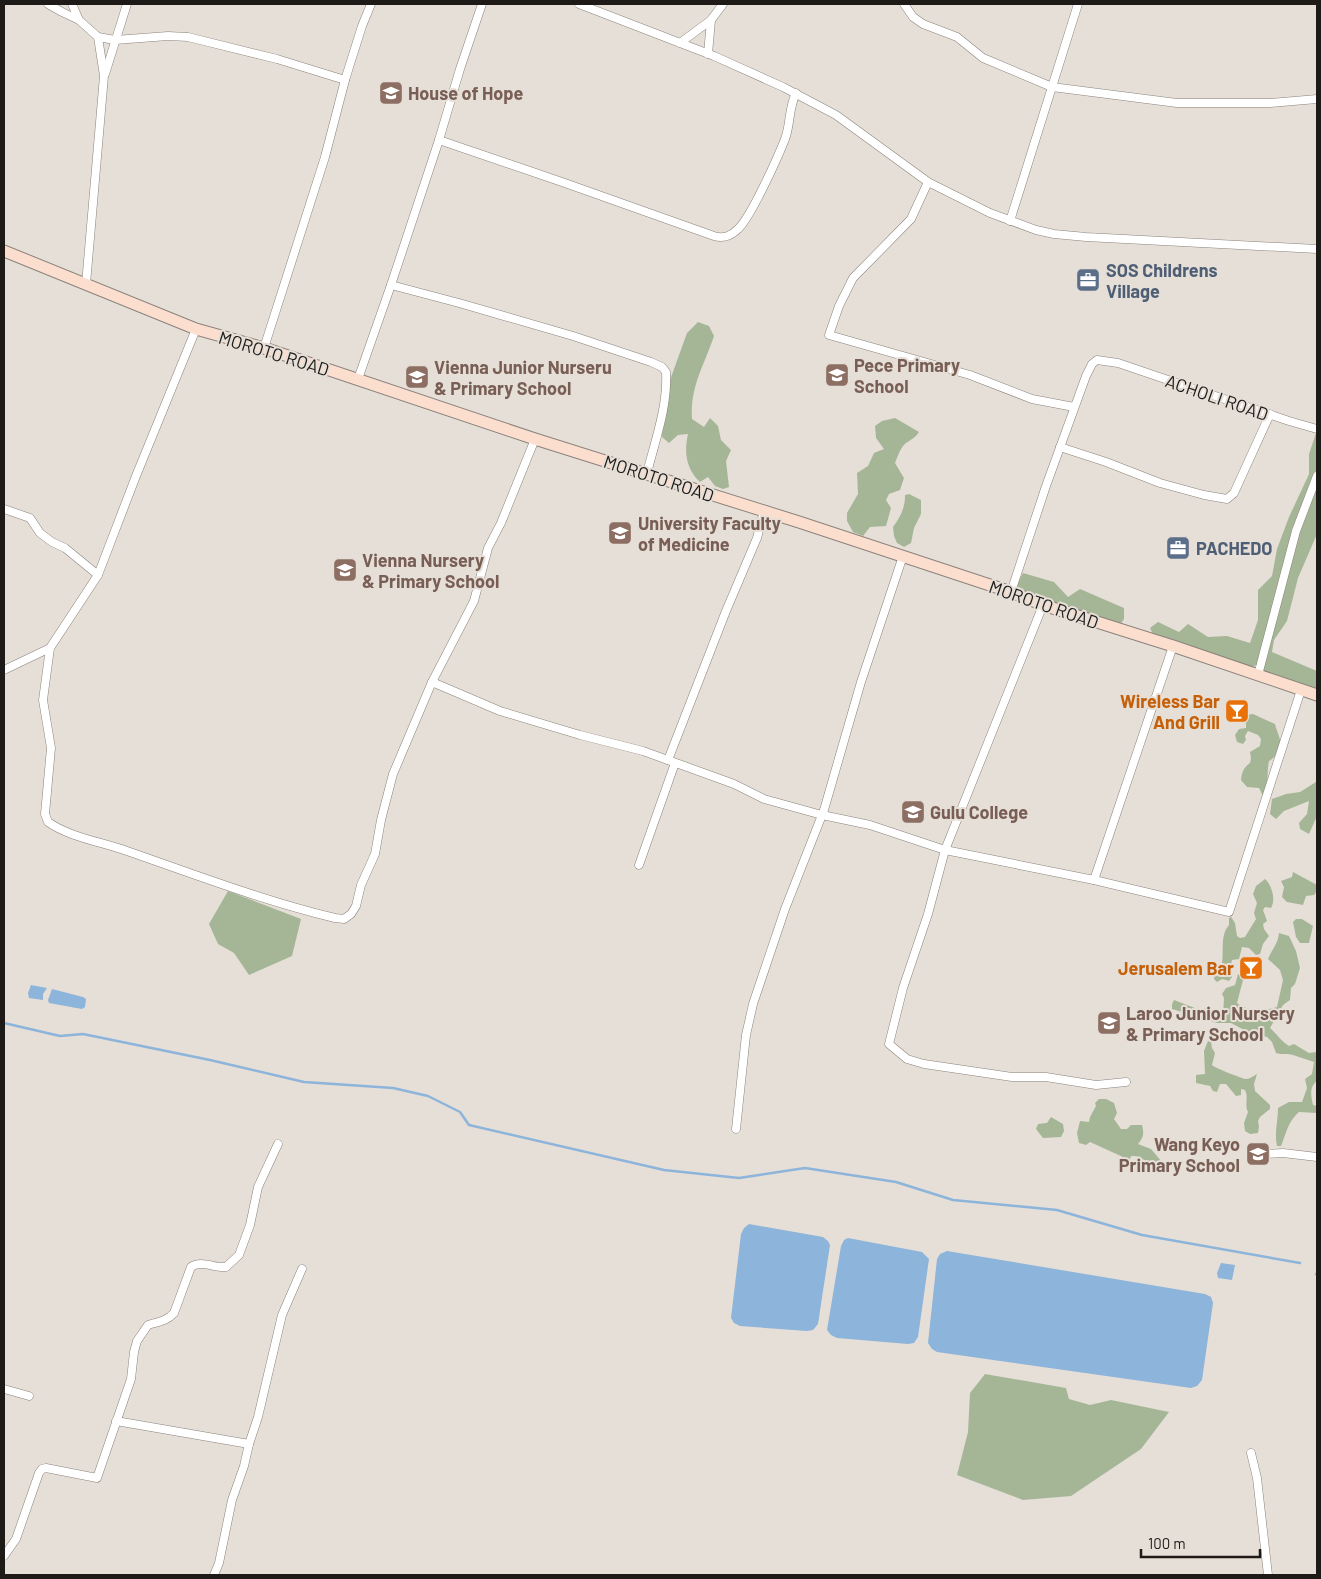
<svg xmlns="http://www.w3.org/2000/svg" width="1321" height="1579" font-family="Barlow,sans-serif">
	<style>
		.green { fill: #a5b697 }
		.water { fill: #8db4da }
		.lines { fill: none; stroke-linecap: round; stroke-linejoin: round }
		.stream { stroke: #8db4da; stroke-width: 2.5 }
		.minor-casing { stroke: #8a837c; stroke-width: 9 }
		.secondary-casing { stroke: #8a837c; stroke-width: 13 }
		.minor { stroke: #fff; stroke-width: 8 }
		.secondary { stroke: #fcdecf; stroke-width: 11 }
		.labels { text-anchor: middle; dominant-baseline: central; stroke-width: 4; stroke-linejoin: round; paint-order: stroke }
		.education-label { font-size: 18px; font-weight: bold; fill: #785e54; stroke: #e6dfd7; text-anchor: start }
		.service-label { font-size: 18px; font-weight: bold; fill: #4e5e75; stroke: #e6dfd7; text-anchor: start }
		.street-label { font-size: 18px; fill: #1d1a17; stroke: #e6dfd7 }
		.food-label { font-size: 18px; font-weight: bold; fill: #c56008; stroke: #e6dfd7; text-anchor: end }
	</style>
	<rect width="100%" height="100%" fill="#e6dfd7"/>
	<g class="green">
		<path d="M 698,322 L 709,326 L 714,336 C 704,366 690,386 692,419 L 704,427 L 710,418 L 718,426 L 721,440 L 731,450 L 726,461 L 729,487 L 723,489 L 715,486 L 708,477 L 700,482 C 686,469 684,452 688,434 L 678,435 L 669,443 L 662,437 L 663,410 L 670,380 L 687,333 Z"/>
		<path d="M 895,418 L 919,432 C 915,438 912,439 906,443 C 900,448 898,456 895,463 L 904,478 L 900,490 L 889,494 L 886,500 L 891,508 L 886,526 L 870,527 L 863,536 L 853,532 L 847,521 L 847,513 L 858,494 L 857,473 L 868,466 L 874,453 L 884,449 L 876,438 L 875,426 L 882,421 Z"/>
		<polygon points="1317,430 1317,534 1298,578 1287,621 1274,640 1272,652 1317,671 1317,696 1271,678 1256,665 1248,669 1154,636 1150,628 1158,622 1179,632 1188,624 1208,637 1227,636 1250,643 1258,620 1258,590 1272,576 1277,549 1289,517 1309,474 1309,454"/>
		<path d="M 909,494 L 921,500 L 921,514 L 914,528 L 911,543 L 904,547 L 897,543 L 894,536 L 893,527 C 901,516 905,508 905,495 Z"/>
		<polygon points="1023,573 1054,582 1068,597 1080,589 1124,608 1124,619 1118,628 1014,591"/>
		<path d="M 1253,714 L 1275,724 C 1276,729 1279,735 1280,740 C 1282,748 1276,757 1269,761 C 1266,775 1270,783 1263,796 L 1259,788 L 1247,787 L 1241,780 C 1242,772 1243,768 1250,763 L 1251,758 L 1250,752 L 1260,746 L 1261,739 L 1258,735 L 1248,731 L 1245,736 L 1246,740 L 1243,744 L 1237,742 L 1235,735 L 1239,729 L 1246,728 L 1246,715 Z"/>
		<polygon points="1316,782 1317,782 1317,816 1309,834 1300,829 1299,823 1307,814 1309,801 1284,811 1276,819 1270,814 1272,799 1286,794 1300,792"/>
		<polygon points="1293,872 1317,885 1317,891 1314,895 1306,896 1303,905 1287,902 1282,897 1284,887 1281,881 1292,877"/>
		<path d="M 1265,879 C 1272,885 1276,900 1271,908 L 1265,907 L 1263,910 L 1267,921 L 1263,924 L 1264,929 L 1269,936 L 1263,944 L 1260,954 L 1256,955 L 1249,948 L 1242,947 L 1239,959 L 1232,960 L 1231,965 L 1232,977 L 1229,981 L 1222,979 L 1217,982 L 1214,979 C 1215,971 1216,968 1222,963 C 1224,950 1220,935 1229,925 L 1229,918 L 1231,917 L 1235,923 L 1237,936 L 1240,938 L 1245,937 L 1256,919 L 1254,913 L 1257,903 L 1253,894 L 1256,886 Z"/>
		<polygon points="228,891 301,919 292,956 249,975 234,953 218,944 209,924"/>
		<polygon points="1296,919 1302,919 1313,926 1309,943 1300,943 1296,937 1293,922"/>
		<path d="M 1279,933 L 1289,936 L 1296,951 L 1300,968 L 1295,984 L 1291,988 L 1290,1000 L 1283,1005 L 1270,1028 C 1277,1034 1281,1041 1289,1046 L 1294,1044 L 1309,1053 L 1316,1052 L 1317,1048 L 1317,1081 C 1309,1087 1311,1096 1313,1105 L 1317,1106 L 1317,1113 L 1299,1112 C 1287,1123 1287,1132 1281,1146 L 1277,1146 C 1274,1133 1278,1121 1278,1108 L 1289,1102 L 1302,1102 L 1307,1088 L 1305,1079 L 1312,1074 L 1314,1062 C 1307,1060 1300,1057 1293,1055 C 1288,1053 1282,1055 1276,1053 L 1272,1042 L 1267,1037 L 1250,1033 L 1231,1023 L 1217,1023 L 1172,1009 L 1172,1004 L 1174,1000 L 1200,1010 L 1209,1007 L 1223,1016 L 1224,998 L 1222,994 L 1226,988 L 1235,985 L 1238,974 L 1242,976 L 1243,980 L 1237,1003 C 1248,1012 1264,1011 1277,1007 L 1283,980 L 1280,970 L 1268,959 C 1272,949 1278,944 1279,933 Z"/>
		<path d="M 1208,1041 L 1211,1042 L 1212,1048 L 1215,1053 L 1212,1065 C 1215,1068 1243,1079 1246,1079 C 1250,1079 1253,1076 1257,1074 L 1254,1084 L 1255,1091 L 1270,1105 L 1270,1109 L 1260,1117 L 1258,1121 L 1259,1126 L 1258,1133 L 1250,1134 L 1245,1131 L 1244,1123 L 1248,1112 C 1244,1105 1249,1098 1245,1090 L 1241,1089 L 1241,1095 L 1236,1096 L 1226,1084 L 1220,1084 L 1217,1092 L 1213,1091 L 1210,1086 L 1196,1083 L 1196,1075 L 1205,1074 L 1204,1051 Z"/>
		<path d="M 1099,1099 L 1106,1099 L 1114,1103 L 1117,1113 L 1114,1119 L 1121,1129 L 1127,1129 L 1131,1125 L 1142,1125 C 1144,1134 1144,1137 1138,1144 L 1151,1149 L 1162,1162 L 1161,1165 L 1156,1167 C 1146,1164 1143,1155 1131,1156 L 1127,1168 L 1124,1165 L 1123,1157 L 1090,1142 L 1086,1145 L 1079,1143 L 1077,1133 L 1080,1121 L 1089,1122 L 1090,1117 L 1096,1106 L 1095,1103 Z"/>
		<polygon points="1051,1117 1063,1124 1064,1131 1061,1137 1043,1138 1036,1129 1038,1124 1047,1123"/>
		<polygon points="985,1374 1066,1388 1069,1399 1090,1405 1111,1400 1169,1412 1141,1449 1071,1496 1023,1500 957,1475 968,1432 970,1393"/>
	</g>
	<g class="water">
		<polygon points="31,985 47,988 43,994 43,1000 29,998 28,993"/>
		<polygon points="52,989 83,997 86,999 85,1007 82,1009 49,1003 48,1000"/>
		<polygon points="749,1224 823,1237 828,1241 830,1245 818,1324 813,1330 807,1331 740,1326 734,1323 731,1318 741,1234 744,1228"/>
		<polygon points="848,1238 922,1252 929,1259 918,1337 914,1343 908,1344 837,1338 831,1335 827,1330 841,1246 844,1240"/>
		<polygon points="947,1251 1205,1294 1211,1297 1213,1303 1202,1380 1197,1386 1191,1388 937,1352 932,1349 928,1343 937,1259 940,1254"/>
		<polygon points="1221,1263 1235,1265 1232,1280 1218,1278 1217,1273"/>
	</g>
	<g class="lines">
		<g class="stream">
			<polyline points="4,1023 60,1036 83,1034 210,1060 304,1082 393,1088 428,1096 460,1112 469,1125 664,1170 739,1178 805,1168 896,1182 953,1200 1057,1210 1142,1235 1300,1263"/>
			<polyline points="1316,1274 1317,1275"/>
		</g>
		<defs>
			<g id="minor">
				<polyline points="48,4 62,12 79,20"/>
				<polyline points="72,4 79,20 98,37 104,76 86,284"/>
				<polyline points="579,4 714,56 783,87 836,115 928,182 990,213 1036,230 1054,234 1086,237 1317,249"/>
				<polyline points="904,4 913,17 923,24 957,37 983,58 1052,87 1177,103 1270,103 1317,99"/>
				<polyline points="98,37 115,40 168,36 188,37 277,59 345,80"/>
				<polyline points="680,43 711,20 723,4"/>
				<polyline points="708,54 711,20"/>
				<polyline points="105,74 127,4"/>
				<polyline points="439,140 460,69 482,4"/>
				<polyline points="928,182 911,219 853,278 839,306 829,335 970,375 1032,399 1074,407"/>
				<polyline points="1010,221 1078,4"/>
				<path d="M 391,285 L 459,303 L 573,336 L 651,362 L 662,367 L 666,372 C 668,406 655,441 647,473"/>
				<path d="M 196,329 L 136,476 L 98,575 L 50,648 L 43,700 L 51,748 L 45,814 L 48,822 C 69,837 102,842 127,851 C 196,875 264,901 335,918 L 344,919 L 351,914 L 356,906 L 361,885 L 375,854 L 381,820 L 393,774 L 432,682 L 474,601 L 488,548 L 501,523 L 535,439"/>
				<polyline points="264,348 325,157 345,80 362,26 371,4"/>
				<path d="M 358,379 L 391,285 L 439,140 L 562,182 L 714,236 C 724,239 731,236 738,229 C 751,217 778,157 785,139 C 791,123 788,110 796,93"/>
				<polyline points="1060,447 1106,462 1160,483 1204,495 1227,499 1234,493 1270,414"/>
				<polyline points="4,509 30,518 40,533 52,542 65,548 98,575"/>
				<polyline points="1011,592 1046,486 1086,376 1092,364 1097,360 1118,363 1289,421 1317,429"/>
				<polyline points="1043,605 945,850 928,914 903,988 889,1044 907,1059 924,1064 1012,1077 1046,1077 1096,1085 1126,1082"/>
				<polyline points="4,670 50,648"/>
				<polyline points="1258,675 1296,531 1317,476"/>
				<polyline points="432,682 500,711 580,735 643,751 734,784 764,799 822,815 870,825 945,850 1094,880 1229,912 1301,690"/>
				<polyline points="668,760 726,611 757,538 764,511"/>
				<polyline points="639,865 675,763"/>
				<polyline points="1094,880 1173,646"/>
				<polyline points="736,1129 746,1035 753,1004 785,909 824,810 861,682 903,556"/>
				<polyline points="1265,1154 1283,1153 1317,1157"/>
				<polyline points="4,1389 29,1396"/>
				<polyline points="116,1421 249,1444"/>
				<polyline points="1251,1453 1257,1478 1268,1575"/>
				<path d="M 4,1556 L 16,1539 L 39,1473 L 42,1469 L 46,1468 L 97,1478 L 131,1379 L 134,1352 L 137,1341 L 148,1325 C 158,1322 167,1321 174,1313 L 191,1267 C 201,1260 214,1268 226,1267 L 239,1255 L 250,1225 L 258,1187 L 278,1144"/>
				<polyline points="214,1575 219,1563 232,1500 244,1466 249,1444 258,1417 282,1315 302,1269"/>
			</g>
			<polyline id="secondary" points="4,251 196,329 264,348 535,439 799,522 1011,592 1043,605 1173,646 1317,695"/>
		</defs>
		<use href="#minor" class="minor-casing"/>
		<use href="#secondary" class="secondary-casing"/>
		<use href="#minor" class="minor"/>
		<use href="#secondary" class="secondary"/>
	</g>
	<defs>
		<symbol id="school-square" viewBox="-11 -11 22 22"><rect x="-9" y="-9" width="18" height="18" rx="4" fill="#8d6e63" stroke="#e6dfd7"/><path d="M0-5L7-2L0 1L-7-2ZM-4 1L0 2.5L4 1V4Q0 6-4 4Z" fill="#fff"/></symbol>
		<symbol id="office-square" viewBox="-11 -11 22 22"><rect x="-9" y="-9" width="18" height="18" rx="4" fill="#5c6f8a" stroke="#e6dfd7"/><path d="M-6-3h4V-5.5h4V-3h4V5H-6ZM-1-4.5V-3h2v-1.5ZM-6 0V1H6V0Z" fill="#fff"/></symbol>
		<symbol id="university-square" viewBox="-11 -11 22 22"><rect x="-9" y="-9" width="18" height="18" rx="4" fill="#8d6e63" stroke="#e6dfd7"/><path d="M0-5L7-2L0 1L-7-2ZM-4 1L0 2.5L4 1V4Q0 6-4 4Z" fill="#fff"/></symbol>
		<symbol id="bar-square" viewBox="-11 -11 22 22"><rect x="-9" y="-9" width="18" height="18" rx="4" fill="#e8710a" stroke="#e6dfd7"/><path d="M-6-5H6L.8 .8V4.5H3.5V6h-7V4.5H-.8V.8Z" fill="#fff"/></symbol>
	</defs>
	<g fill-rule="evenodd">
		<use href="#school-square" x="377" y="79" width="28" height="28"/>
		<use href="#office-square" x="1074" y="266" width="28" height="28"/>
		<use href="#school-square" x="823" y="361" width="28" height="28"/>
		<use href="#school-square" x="403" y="363" width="28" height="28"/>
		<use href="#university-square" x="606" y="519" width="28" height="28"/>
		<use href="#office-square" x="1164" y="534" width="28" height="28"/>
		<use href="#school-square" x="331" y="556" width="28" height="28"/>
		<use href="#bar-square" x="1223" y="697" width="28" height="28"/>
		<use href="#school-square" x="899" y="798" width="28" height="28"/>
		<use href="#bar-square" x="1237" y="954" width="28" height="28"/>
		<use href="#school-square" x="1095" y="1009" width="28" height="28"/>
		<use href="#school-square" x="1244" y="1140" width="28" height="28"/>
	</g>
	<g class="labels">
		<g class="education-label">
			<text x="408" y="93">House of Hope</text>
			<text x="854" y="365">Pece Primary<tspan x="854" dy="21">School</tspan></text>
			<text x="434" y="367">Vienna Junior Nurseru<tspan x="434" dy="21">&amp; Primary School</tspan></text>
			<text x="638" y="523">University Faculty<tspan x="638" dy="21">of Medicine</tspan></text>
			<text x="362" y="560">Vienna Nursery<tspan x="362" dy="21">&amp; Primary School</tspan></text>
			<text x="930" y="812">Gulu College</text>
			<text x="1126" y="1013">Laroo Junior Nursery<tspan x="1126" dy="21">&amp; Primary School</tspan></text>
			<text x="1240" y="1144" text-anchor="end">Wang Keyo<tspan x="1240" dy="21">Primary School</tspan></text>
		</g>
		<g class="service-label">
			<text x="1106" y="270">SOS Childrens<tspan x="1106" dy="21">Village</tspan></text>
			<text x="1196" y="548">PACHEDO</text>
		</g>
		<g class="street-label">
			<text transform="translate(274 353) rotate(17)">MOROTO ROAD</text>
			<text transform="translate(1217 397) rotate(19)">ACHOLI ROAD</text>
			<text transform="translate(659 478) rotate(18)">MOROTO ROAD</text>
			<text transform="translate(1044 604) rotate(19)">MOROTO ROAD</text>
		</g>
		<g class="food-label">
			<text x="1220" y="701">Wireless Bar<tspan x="1220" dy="21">And Grill</tspan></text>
			<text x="1234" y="968">Jerusalem Bar</text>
		</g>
	</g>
	<rect width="1321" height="1579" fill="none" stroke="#1d1a17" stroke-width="10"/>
	<path d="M1141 1549v8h119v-8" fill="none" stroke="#1d1a17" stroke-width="2.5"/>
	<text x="1148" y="1549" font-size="15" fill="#1d1a17" stroke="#e6dfd7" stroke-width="4" paint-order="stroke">100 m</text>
</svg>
